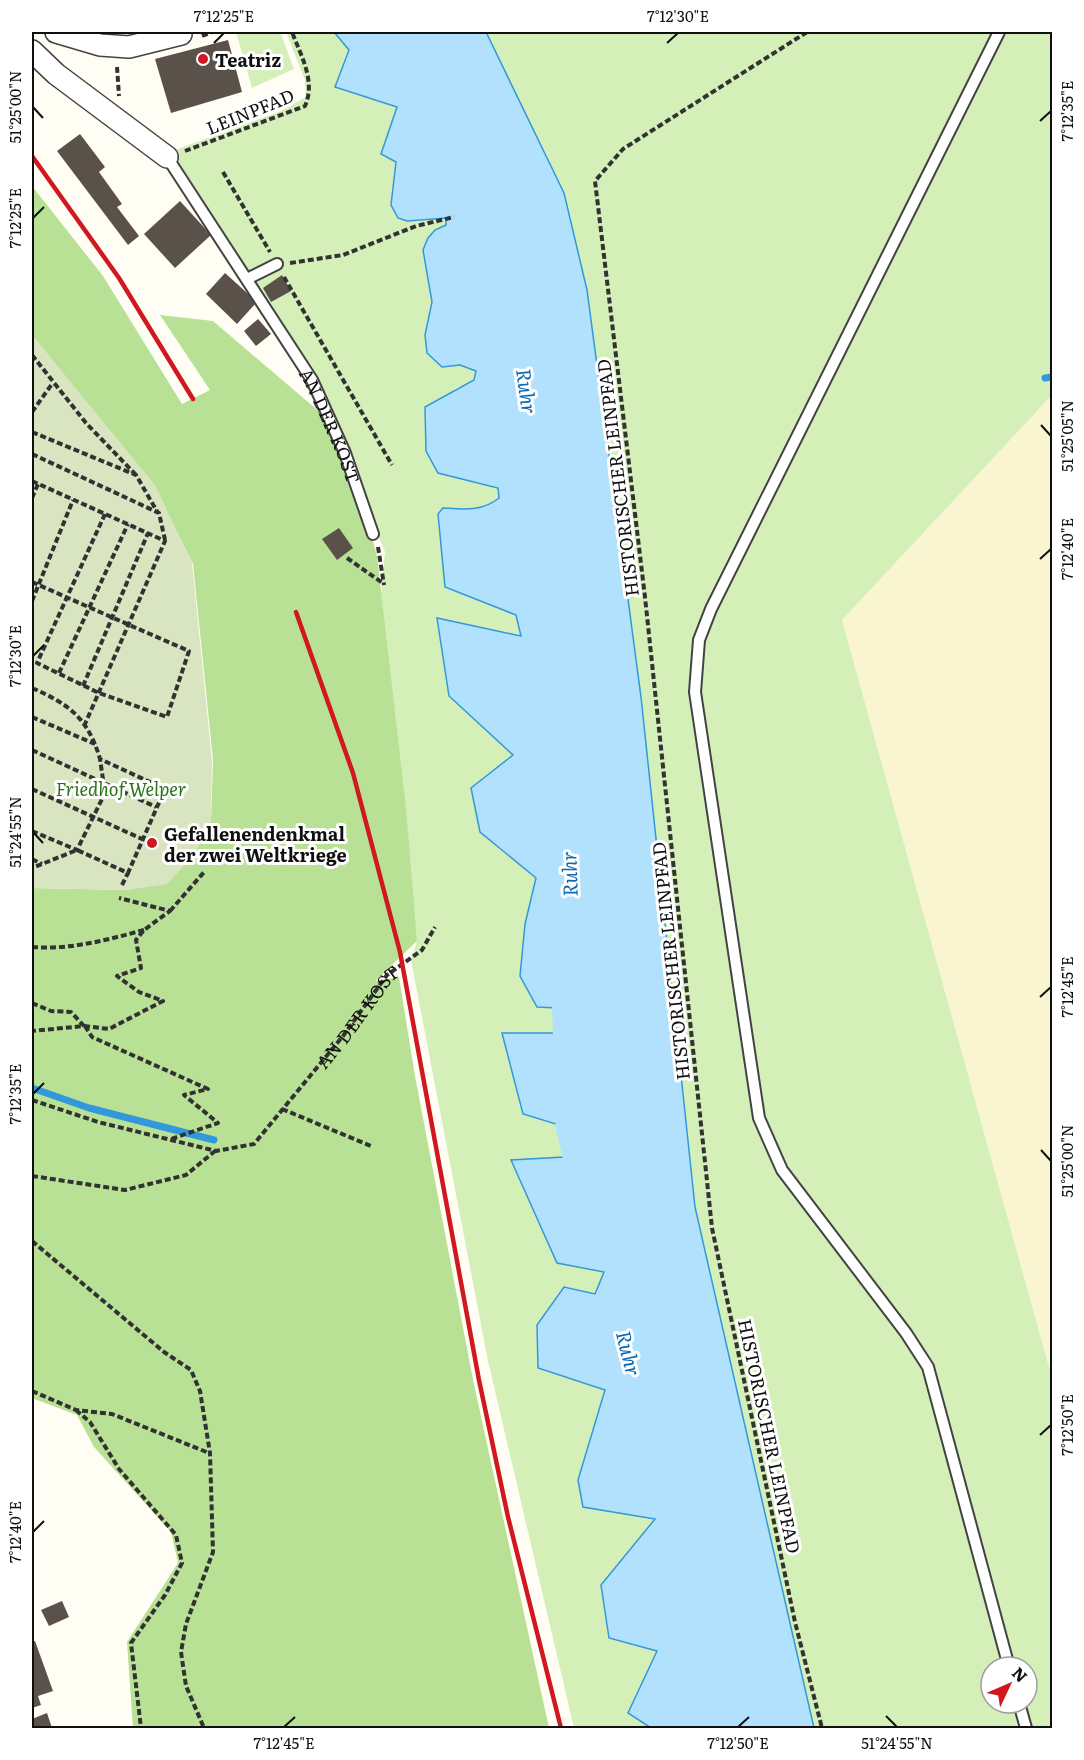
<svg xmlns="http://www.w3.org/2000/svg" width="1084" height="1760" font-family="Literata,serif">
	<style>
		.farmland { fill: #f9f5d0 }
		.green { fill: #d5efb8; fill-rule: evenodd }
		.forest { fill: #b8e195 }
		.cemetery { fill: #d9e5c0 }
		.water { fill: #b2e1fd; stroke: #3198dc; stroke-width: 1.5 }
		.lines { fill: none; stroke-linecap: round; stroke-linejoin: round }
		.stream { stroke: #3198dc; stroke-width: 7 }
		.river { stroke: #b2e1fd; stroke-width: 39 }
		.building { fill: #5b514b }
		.lane-casing { stroke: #434343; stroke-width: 14 }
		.street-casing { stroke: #434343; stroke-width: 24 }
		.path { stroke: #323232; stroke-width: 4; stroke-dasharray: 6 3; stroke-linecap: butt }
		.lane { stroke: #fff; stroke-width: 10 }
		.street { stroke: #fff; stroke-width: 21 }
		.rail { stroke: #d11821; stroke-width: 4.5 }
		.ticks { fill: none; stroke: #101010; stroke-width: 2 }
		.poi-dot { fill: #d11821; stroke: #fff; stroke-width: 2 }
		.labels { text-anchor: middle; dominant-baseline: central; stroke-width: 6; stroke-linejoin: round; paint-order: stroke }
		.poi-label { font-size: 18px; font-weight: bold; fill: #101010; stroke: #fff; text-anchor: start }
		.street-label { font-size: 18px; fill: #101010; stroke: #fff }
		.park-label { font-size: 18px; font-style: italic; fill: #2b7118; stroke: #fff }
		.water-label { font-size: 20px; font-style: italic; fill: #0a69b2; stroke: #fff }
		.neatline { fill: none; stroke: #101010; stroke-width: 2 }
		.ticks-label { font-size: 15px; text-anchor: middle; fill: #101010 }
	</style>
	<rect width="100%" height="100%" fill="#fffdf4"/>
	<polygon class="farmland" points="1052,395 1052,1378 842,620"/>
	<g class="green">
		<polygon points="236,32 280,32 294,69 252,88"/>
		<path d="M 286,32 L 334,32 L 397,107 L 382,154 L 396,162 L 391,205 L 407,221 L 446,217 L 446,225 L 435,230 L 423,250 L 432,302 L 425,335 L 442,367 L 460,365 L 476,371 L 474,380 L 454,389 L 438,473 L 498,488 L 499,498 C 482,512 463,509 443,508 L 517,615 L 521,636 L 437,618 L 449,696 L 514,755 L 480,832 L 536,878 L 525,924 L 520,976 L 537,1007 L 579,1009 L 577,1033 L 502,1033 L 523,1114 L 579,1131 L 581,1157 L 512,1161 L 604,1272 L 595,1294 L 605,1390 L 578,1480 L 655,1519 L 657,1650 L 628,1712 L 651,1728 L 574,1728 L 488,1361 L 411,960 L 417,941 L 381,594 L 385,552 L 313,378 L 170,152 L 281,111 L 306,97 L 305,80 Z"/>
		<path d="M 486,32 L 1052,32 L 1052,395 L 842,620 L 1052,1378 L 1052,1728 L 814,1728 L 695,1207 L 641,697 L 587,290 L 564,193 ZM 991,1667 L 1027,1667 L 1027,1703 L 991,1703 Z"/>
	</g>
	<polygon class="forest" points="32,186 103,276 182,404 210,390 160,315 213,321 328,419 370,530 377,556 406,808 417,941 375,981 399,977 415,1076 473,1380 549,1728 133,1728 127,1642 178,1563 171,1532 94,1447 77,1415 32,1398 32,888 128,890 211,821 213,760 193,564 154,486 32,335"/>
	<polygon class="cemetery" points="32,335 155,485 192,563 212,761 211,821 194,855 167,884 128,890 32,888"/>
	<path class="water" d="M 334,32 L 486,32 L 564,193 L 587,290 L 641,697 L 695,1207 L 814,1728 L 651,1728 L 628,1713 L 657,1651 L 609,1638 L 601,1585 L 655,1519 L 583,1507 L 578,1480 L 605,1390 L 538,1368 L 537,1325 L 564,1287 L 595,1294 L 604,1272 L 557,1263 L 511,1160 L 582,1156 L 579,1131 L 523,1114 L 502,1033 L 577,1033 L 579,1009 L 537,1007 L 520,976 L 525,924 L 536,878 L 480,832 L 471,788 L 513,755 L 449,696 L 437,618 L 521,636 L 516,615 L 445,587 L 438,514 L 443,508 C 463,509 482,512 499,498 L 498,488 L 438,473 L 426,451 L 425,407 L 474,380 L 476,371 L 460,365 L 442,367 L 427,353 L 425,335 L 432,302 L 423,250 L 428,238 L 435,230 L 446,225 L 446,218 L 407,221 L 398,218 L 391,205 L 396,162 L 381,154 L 397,107 L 335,87 L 349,50 Z"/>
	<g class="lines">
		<g class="stream">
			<polyline points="1045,378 1052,377"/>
			<polyline points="32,1088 89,1108 214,1140"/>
		</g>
		<polyline class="river" points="570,955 575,1125 594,1206"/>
	</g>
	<g class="building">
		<polygon points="228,40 242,92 171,113 155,59"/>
		<polygon points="80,134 105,167 99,172 122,204 117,207 139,236 128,245 57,151"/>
		<polygon points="180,201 211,235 175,268 144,234"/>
		<polygon points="225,273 257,302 237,324 206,294"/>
		<polygon points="282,275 291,291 271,302 263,288"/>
		<polygon points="258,319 271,334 256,346 244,331"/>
		<polygon points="339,528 353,548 337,560 322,539"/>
		<polygon points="62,1601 69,1617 49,1626 41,1610"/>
		<polygon points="35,1641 53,1691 38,1696 41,1705 32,1708 32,1642"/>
		<polygon points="47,1713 52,1728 32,1728 32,1719"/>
	</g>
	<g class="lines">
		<defs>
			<g id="lane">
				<polyline points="999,32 711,609 699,640 695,692 759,1118 782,1170 906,1333 928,1367 1009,1667"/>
				<path id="s2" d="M 167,157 L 312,380 L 345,453 L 373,534"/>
				<polyline points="247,279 277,264"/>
				<polyline points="1019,1703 1026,1728"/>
			</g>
			<g id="street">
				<polyline points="56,32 100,45 129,47 181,34"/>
				<polyline points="32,51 56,74 167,157"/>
			</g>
		</defs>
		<use href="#lane" class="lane-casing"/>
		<use href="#street" class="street-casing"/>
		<g class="path">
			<polyline points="807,32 623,149 595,181 645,597 712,1228 795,1622 822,1728"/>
			<polyline points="202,36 212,32"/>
			<polyline points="117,67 119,96"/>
			<path d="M 185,151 L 305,106 C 316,81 301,56 292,32"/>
			<polyline points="223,172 270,252"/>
			<polyline points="290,263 343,255 416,226 454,217"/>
			<polyline points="284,277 392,465"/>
			<polyline points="32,355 86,423 136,475"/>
			<polyline points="32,412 52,384"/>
			<polyline points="32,432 136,475 158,513"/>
			<polyline points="32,454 159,513 165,540"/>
			<polyline points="32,481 165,541 85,724"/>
			<polyline points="32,498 38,484"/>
			<polyline points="378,547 384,585"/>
			<polyline points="347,558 384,584"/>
			<path d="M 32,582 C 84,605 136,628 189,651 L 167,717 L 99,693 L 37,663 L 105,514"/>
			<polyline points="32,601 73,500"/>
			<polyline points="59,673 128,524"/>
			<polyline points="83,686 148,533"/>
			<path d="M 32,688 C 69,704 88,718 100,759 L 165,789 L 128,873 L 77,850 L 32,868"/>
			<polyline points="32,717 95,744"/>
			<polyline points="32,750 156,807"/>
			<polyline points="32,789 142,839"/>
			<polyline points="32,831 77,850 105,793 100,759"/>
			<polyline points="32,859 42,864"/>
			<polyline points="122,885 128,873"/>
			<polyline points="170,911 205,871"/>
			<path d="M 32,947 C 71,950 106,940 144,930"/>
			<polyline points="32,1003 51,1011 71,1012 84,1026 32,1031"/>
			<polyline points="84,1026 109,1029 163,1001 139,992 117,976 141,968 136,940 144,930 170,911 119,898"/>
			<polyline points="85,1026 92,1037 208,1089 184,1095 218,1123 171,1139"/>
			<path id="s1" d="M 32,1100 L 98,1122 L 216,1151 L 254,1144 L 343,1036 L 387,975 L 422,950 L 435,927"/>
			<polyline points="282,1109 371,1146"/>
			<polyline points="32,1176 125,1190 186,1175 215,1151"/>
			<polyline points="32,1241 164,1352 191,1370 200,1391 210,1453 213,1552 186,1624 181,1652 186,1686 204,1728"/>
			<polyline points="32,1391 76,1410 112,1414 209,1453"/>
			<polyline points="76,1410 90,1422 119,1469 176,1535 182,1563 165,1595 131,1643 141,1728"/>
		</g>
		<use href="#lane" class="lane"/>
		<use href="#street" class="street"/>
		<g class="rail">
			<polyline points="32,156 119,278 193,399"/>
			<polyline points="296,612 353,773 400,952 479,1380 508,1517 561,1728"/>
		</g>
	</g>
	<path class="ticks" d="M 214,43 L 224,33M 667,43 L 678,33M 33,107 L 43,118M 1040,121 L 1051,111M 33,218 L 44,207M 1041,425 L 1051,436M 1040,559 L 1051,549M 33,656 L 44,645M 33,832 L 43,843M 1040,997 L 1051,987M 33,1094 L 44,1083M 1041,1150 L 1051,1161M 1040,1435 L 1051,1425M 33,1532 L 44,1521M 886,1716 L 897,1727M 284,1727 L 295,1717M 738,1727 L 749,1717"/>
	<g class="poi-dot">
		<circle cx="203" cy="59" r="6"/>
		<circle cx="152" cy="843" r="6"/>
	</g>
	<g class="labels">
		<g class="poi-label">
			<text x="215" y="59">Teatriz</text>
			<text x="164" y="833">Gefallenendenkmal<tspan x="164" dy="21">der zwei Weltkriege</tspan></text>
		</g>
		<g class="street-label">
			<text transform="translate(250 111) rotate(-22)">LEINPFAD</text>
			<text stroke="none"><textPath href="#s2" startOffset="315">AN DER KOST</textPath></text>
			<text transform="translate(617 478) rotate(-97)">HISTORISCHER LEINPFAD</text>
			<text transform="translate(670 961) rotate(-96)">HISTORISCHER LEINPFAD</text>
			<text stroke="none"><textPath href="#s1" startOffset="394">AN DER KOST</textPath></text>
			<text transform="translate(770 1436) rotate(78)">HISTORISCHER LEINPFAD</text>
		</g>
		<g class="park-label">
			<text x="121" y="788">Friedhof Welper</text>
		</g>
		<g class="water-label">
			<text transform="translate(528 391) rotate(82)">Ruhr</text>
			<text transform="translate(568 874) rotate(-92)">Ruhr</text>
			<text transform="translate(630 1353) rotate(76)">Ruhr</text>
		</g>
	</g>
	<rect width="1084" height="1760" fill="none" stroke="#ffffff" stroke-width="66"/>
	<g transform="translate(1009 1685) rotate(46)"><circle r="28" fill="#ffffff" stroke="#9f9f9f" stroke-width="1.5"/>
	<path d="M0-4.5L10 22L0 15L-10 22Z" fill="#d11821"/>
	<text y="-9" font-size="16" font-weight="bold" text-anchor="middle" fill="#101010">N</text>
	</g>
	<rect x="33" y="33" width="1018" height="1694" class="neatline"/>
	<g class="ticks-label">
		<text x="224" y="22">7°12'25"E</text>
		<text x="678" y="22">7°12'30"E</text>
		<text transform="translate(16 107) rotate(-90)" y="5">51°25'00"N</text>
		<text transform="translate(1068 111) rotate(-90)" y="5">7°12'35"E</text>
		<text transform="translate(16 218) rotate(-90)" y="5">7°12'25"E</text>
		<text transform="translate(1068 436) rotate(-90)" y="5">51°25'05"N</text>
		<text transform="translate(1068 549) rotate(-90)" y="5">7°12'40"E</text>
		<text transform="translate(16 656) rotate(-90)" y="5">7°12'30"E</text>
		<text transform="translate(16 832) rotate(-90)" y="5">51°24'55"N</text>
		<text transform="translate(1068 987) rotate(-90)" y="5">7°12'45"E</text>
		<text transform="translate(16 1094) rotate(-90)" y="5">7°12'35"E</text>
		<text transform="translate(1068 1161) rotate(-90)" y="5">51°25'00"N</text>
		<text transform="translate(1068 1425) rotate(-90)" y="5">7°12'50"E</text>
		<text transform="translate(16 1532) rotate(-90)" y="5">7°12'40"E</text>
		<text x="284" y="1749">7°12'45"E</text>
		<text x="738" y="1749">7°12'50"E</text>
		<text x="897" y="1749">51°24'55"N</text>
	</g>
</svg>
